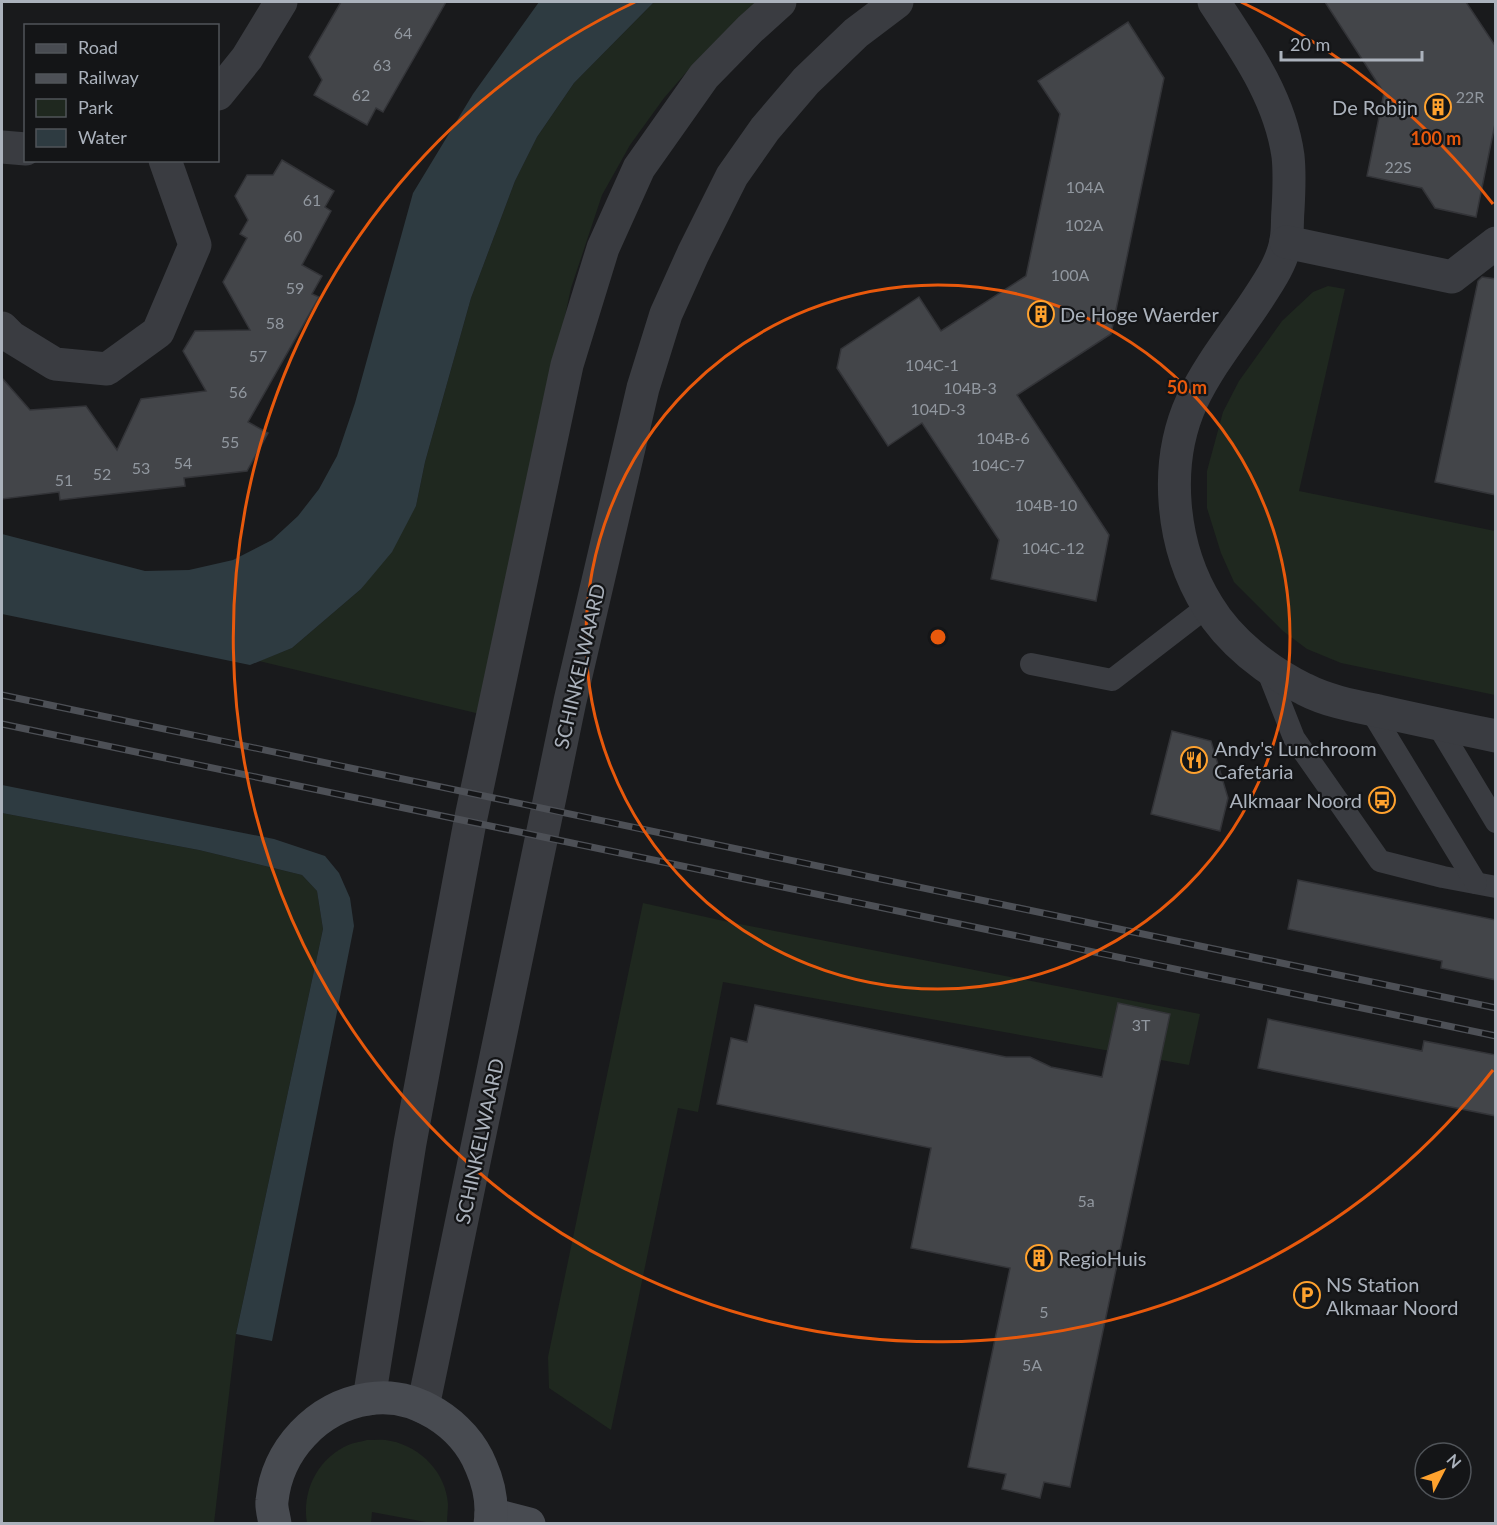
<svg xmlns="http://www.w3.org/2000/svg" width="1497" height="1525" font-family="Lato,sans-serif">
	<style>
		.green { fill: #1f281f }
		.water { fill: #2e3b41 }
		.building { fill: #434549; stroke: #333438; stroke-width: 1.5 }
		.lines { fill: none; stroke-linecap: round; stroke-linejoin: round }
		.service { stroke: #3a3c41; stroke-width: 22 }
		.minor { stroke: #3a3c41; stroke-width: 33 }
		.tertiary { stroke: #3a3c41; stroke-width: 33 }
		.secondary { stroke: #484b51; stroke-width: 33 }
		.rail-casing { stroke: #4d5056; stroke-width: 7 }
		.rail { stroke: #141517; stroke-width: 4.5; stroke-dasharray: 14; stroke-linecap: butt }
		.ring { fill: none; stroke: #e8590c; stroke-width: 3 }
		.labels { text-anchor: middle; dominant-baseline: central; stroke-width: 4.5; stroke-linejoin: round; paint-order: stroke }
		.number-label { font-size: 16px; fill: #91979f }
		.poi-label { font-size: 20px; fill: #abb2bc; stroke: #141517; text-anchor: start }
		.street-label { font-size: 20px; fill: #abb2bc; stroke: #141517 }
		.centre { fill: #e8590c; stroke: #141517; stroke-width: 3 }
		.ring-label { font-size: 18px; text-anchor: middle; font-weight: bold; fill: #e8590c; stroke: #141517; stroke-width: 4.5; stroke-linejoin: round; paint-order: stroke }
	</style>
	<rect width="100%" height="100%" fill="#191a1c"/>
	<g class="green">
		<polygon points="654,2 761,2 696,61 664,98 630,145 602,195 571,288 480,714 259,661 292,648 361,589 416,506 425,462 471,298 515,181 537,137 574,83"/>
		<polygon points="1328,286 1345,289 1299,491 1495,531 1495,695 1341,663 1307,649 1283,631 1234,582 1221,553 1207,508 1207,471 1223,412 1239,381 1282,321 1313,292"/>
		<polygon points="2,813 199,850 302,875 317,891 323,929 236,1334 214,1523 2,1523"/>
		<polygon points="643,903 724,921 1200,1014 1189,1065 723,982 698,1112 678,1108 611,1430 549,1388 548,1357"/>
		<path d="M 367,1440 C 375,1440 384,1439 391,1441 C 421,1447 446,1473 448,1504 C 448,1510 447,1517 447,1523 L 431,1523 L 372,1512 L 371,1523 L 307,1523 C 302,1492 316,1462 344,1447 C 351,1443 360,1442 367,1440 Z"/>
	</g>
	<g class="water">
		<polygon points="539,2 654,2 574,83 537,137 515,181 471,298 425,462 416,506 392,552 361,589 292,648 250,665 2,614 2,534 145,571 189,570 233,560 272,540 298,516 319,489 337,456 355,403 413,193 473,94"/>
		<polygon points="2,785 274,839 325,856 339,873 350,898 354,926 272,1341 236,1334 323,929 317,891 302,875 199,850 2,813"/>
	</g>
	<g class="building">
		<polygon points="341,2 446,2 383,112 376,108 367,125 314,95 322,80 309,57"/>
		<polygon points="1325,2 1466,2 1496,47 1496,119 1476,217 1435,208 1422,188 1367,176 1384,93"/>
		<polygon points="1128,22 1164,78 1111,334 1017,395 1109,535 1096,601 991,579 999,540 922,423 888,446 837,368 841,349 919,297 941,331 1026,276 1060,114 1038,81"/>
		<polygon points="282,160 334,191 325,207 331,211 302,265 322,276 312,294 319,297 248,422 268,433 247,471 184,478 185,486 94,496 60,500 59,492 2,499 2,378 30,410 86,406 117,450 141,399 206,391 183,351 195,331 250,330 223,282 247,238 240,234 248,220 235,196 247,175 273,175"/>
		<polygon points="1482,277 1496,279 1496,495 1435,482 1478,281"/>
		<polygon points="1172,731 1211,741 1228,798 1220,831 1151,814"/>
		<polygon points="1298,880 1496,920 1496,980 1441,968 1442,961 1288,929"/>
		<polygon points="1118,1003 1170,1014 1070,1487 1044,1482 1040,1498 1002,1489 1006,1474 968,1467 1010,1268 911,1248 931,1148 717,1104 731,1038 747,1042 755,1005 1006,1057 1030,1057 1051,1067 1102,1077"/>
		<polygon points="1268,1019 1422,1051 1424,1041 1496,1055 1496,1116 1258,1068"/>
	</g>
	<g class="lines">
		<g class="service">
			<polyline points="1031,664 1112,680 1208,606"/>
			<polyline points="1266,667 1294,738 1380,861 1443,877 1496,887"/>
			<polyline points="1370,709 1476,883"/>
			<polyline points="1437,724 1496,822"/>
		</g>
		<g class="minor">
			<path d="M 1214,2 C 1245,49 1280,98 1288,156 C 1290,174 1289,192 1288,210 C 1287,220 1288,230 1286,240 C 1283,263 1266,286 1253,306 C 1232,337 1208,367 1192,401 C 1163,464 1171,547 1208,606 C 1229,641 1267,671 1304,689 C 1327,701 1354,706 1379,711 C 1418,720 1457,728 1496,736"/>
			<polyline points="218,94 247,58 281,2"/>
			<polyline points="2,147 26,149"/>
			<polyline points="1286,242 1452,277 1496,243"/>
			<polyline points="2,328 11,337 55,364 107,369 158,332 195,245 165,160"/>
		</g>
		<g class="tertiary">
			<polyline points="369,1399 410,1143 470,822 567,365 603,248 639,168 704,76 750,29 780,2"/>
			<polyline points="423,1407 570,701 643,388 666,314 693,254 732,176 765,129 806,81 856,33 897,2"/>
		</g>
		<g class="secondary">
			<polyline points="491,1514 529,1524"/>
			<path d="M 275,1524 C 274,1516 271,1508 272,1501 C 277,1450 317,1407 368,1399 C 415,1391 464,1424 481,1466 C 489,1484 493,1504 490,1524"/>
		</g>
		<defs>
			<g id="rail">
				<polyline points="2,695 1496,1008"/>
				<polyline points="2,724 1496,1036"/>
			</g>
		</defs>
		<use href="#rail" class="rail-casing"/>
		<use href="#rail" class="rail"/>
	</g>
	<g class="ring">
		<circle cx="938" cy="637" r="352"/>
		<path d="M1493 1070A704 704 0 1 1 635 2M1241 2A704 704 0 0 1 1493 204"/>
	</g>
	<defs>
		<symbol id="building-ring" viewBox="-11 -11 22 22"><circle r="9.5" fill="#141517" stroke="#ffa22e" stroke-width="1.5"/><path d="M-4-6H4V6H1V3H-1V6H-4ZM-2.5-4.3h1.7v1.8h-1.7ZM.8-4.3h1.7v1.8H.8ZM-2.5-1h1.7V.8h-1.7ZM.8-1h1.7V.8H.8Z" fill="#ffa22e"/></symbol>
		<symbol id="restaurant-ring" viewBox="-11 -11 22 22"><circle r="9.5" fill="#141517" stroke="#ffa22e" stroke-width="1.5"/><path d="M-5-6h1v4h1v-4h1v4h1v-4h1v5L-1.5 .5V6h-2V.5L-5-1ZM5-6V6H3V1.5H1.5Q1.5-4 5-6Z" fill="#ffa22e"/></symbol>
		<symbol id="bus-ring" viewBox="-11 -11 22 22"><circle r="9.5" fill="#141517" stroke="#ffa22e" stroke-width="1.5"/><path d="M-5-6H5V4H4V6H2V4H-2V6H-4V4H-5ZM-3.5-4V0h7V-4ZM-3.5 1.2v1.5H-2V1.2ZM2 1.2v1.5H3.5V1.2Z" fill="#ffa22e"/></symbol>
		<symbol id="parking-ring" viewBox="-11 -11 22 22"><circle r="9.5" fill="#141517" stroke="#ffa22e" stroke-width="1.5"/><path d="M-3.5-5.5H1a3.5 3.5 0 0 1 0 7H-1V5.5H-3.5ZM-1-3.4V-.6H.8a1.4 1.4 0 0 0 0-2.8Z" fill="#ffa22e"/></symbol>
	</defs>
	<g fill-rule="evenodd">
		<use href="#building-ring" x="1423" y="92" width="30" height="30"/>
		<use href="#building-ring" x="1026" y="299" width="30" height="30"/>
		<use href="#restaurant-ring" x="1179" y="745" width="30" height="30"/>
		<use href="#bus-ring" x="1367" y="785" width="30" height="30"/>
		<use href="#building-ring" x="1024" y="1243" width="30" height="30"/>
		<use href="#parking-ring" x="1292" y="1280" width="30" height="30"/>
	</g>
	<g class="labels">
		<g class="number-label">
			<text x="403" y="32">64</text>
			<text x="382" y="64">63</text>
			<text x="361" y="94">62</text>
			<text x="1470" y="96">22R</text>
			<text x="1398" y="166">22S</text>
			<text x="1085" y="186">104A</text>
			<text x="312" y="199">61</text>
			<text x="1084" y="224">102A</text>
			<text x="293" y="235">60</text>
			<text x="1070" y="274">100A</text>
			<text x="295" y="287">59</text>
			<text x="275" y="322">58</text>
			<text x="258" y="355">57</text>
			<text x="932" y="364">104C-1</text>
			<text x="970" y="387">104B-3</text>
			<text x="238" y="391">56</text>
			<text x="938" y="408">104D-3</text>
			<text x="1003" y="437">104B-6</text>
			<text x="230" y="441">55</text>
			<text x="183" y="462">54</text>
			<text x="998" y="464">104C-7</text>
			<text x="141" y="467">53</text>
			<text x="102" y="473">52</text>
			<text x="64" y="479">51</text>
			<text x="1046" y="504">104B-10</text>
			<text x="1053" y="547">104C-12</text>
			<text x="1141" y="1024">3T</text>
			<text x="1086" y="1200">5a</text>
			<text x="1044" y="1311">5</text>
			<text x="1032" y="1364">5A</text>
		</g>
		<g class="poi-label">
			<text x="1418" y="107" text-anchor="end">De Robijn</text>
			<text x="1060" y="314">De Hoge Waerder</text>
			<text x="1214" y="748">Andy's Lunchroom<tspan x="1214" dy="23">Cafetaria</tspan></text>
			<text x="1362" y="800" text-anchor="end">Alkmaar Noord</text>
			<text x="1058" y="1258">RegioHuis</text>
			<text x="1326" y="1284">NS Station<tspan x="1326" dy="23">Alkmaar Noord</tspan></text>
		</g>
		<g class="street-label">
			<text transform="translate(579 666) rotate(-77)">SCHINKELWAARD</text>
			<text transform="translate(479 1141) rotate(-78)">SCHINKELWAARD</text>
		</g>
	</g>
	<circle cx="938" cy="637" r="9" class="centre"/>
	<g class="ring-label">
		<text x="1436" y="145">100 m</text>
		<text x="1187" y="394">50 m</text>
	</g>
	<rect width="1497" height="1525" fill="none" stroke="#abb2bc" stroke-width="6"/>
	<rect x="24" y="24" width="195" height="138" fill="#141517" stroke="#505459" stroke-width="1.5"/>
	<rect x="36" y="44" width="30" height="9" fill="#484b51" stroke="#505459" stroke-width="1.5"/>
	<text x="78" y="54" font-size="18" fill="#abb2bc">Road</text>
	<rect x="36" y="74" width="30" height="9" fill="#4d5056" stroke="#505459" stroke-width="1.5"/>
	<text x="78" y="84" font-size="18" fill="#abb2bc">Railway</text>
	<rect x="36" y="99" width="30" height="18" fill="#1f281f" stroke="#505459" stroke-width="1.5"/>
	<text x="78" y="114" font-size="18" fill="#abb2bc">Park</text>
	<rect x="36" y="129" width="30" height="18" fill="#2e3b41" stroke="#505459" stroke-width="1.5"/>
	<text x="78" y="144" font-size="18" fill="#abb2bc">Water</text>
	<g transform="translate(1443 1471) rotate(48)"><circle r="28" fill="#141517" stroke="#505459" stroke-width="1.5"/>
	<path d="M0-4.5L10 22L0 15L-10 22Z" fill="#ffa22e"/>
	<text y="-9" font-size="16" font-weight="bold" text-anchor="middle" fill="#abb2bc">N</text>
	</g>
	<path d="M1281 51v9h141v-9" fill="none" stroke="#abb2bc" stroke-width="3"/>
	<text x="1290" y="51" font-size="18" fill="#abb2bc" stroke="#141517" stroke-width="4.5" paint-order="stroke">20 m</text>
</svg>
